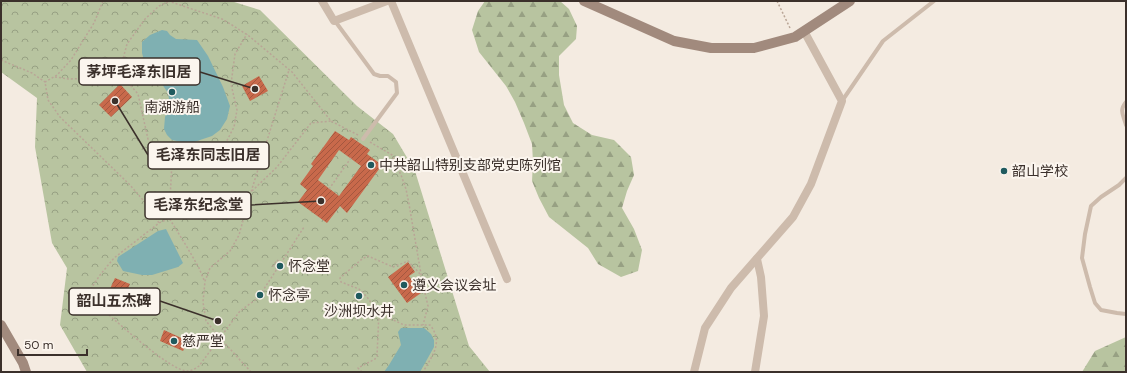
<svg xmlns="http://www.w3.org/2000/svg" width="1127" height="373" font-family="'DM Sans','Noto Sans SC',sans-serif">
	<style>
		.forest { fill: url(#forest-firs) }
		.park { fill: url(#park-crowns) }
		.water { fill: #7fb0b2 }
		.building { fill: url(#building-hatch); fill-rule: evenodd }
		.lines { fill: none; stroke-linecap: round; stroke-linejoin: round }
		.path { stroke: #b9a596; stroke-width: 1.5; stroke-dasharray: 2 2; stroke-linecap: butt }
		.service { stroke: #cdbbac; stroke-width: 4 }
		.minor { stroke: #cdbbac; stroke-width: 8 }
		.secondary { stroke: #a18a7d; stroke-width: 10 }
		.poi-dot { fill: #1f5a5e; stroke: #fbf5ee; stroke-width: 1.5 }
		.labels { text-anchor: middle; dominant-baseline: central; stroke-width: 4; stroke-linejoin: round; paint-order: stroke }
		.poi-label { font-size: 14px; fill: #3b302b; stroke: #fbf5ee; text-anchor: start }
		.leader { fill: none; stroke: #3b302b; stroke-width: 1.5 }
		.callout-dot { fill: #3b302b; stroke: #fbf5ee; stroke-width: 1.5 }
		.callout { fill: #fbf5ee; stroke: #3b302b; stroke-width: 1.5 }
		.callout-label { font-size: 15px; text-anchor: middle; font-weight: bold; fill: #3b302b }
	</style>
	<defs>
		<pattern id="forest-firs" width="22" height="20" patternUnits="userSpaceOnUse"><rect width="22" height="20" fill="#b8c4a0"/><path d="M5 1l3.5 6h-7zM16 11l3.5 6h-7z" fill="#97a083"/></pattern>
		<pattern id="park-crowns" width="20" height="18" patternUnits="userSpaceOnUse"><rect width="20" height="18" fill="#b8c4a0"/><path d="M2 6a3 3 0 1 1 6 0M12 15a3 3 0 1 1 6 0" fill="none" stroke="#97a083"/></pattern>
		<pattern id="building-hatch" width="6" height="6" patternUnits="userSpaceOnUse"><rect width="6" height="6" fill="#c8694b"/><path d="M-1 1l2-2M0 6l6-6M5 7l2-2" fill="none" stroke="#a4573f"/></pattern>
	</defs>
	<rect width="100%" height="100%" fill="#f4ebe1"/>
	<g class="forest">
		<polygon points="485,1 560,1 569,9 577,26 576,39 559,56 559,75 564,105 573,123 592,135 614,140 631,157 634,175 627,191 622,208 634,229 642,250 638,271 621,277 598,264 588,248 549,217 539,198 532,181 533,162 532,144 524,123 515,102 506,86 479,52 472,30 478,11"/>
		<polygon points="1126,337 1126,372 1082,372 1095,351"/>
	</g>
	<polygon class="park" points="2,1 231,1 260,10 357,106 393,134 415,171 469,346 490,372 87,372 60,325 67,268 52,243 35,147 37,98 1,72"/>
	<g class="water">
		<polygon points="162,30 167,31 170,35 176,39 197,40 208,56 223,87 230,106 227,119 220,130 212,136 194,142 182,142 172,140 167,135 164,129 165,117 170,105 168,93 160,81 145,64 142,53 142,42 150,35"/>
		<polygon points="166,229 183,263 178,267 152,275 142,275 123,271 117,261 118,257 158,231"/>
		<polygon points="401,328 424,328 431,334 434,340 434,347 420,372 384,372 389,365 401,345 398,332"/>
	</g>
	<g class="building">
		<polygon points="259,76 268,91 250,101 242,86"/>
		<polygon points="120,84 132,97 111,117 99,105"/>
		<path d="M 335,131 L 349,140 L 351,137 L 370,150 L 367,154 L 382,165 L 347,213 L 340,206 L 327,223 L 298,202 L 307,190 L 300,184 L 313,166 L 311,164 ZM 339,150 L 361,166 L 339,196 L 318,180 Z"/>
		<polygon points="408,262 415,272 409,276 421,293 407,303 388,277"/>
		<polygon points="115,278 130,284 124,298 109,291"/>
		<polygon points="164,330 188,341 183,351 160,341"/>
	</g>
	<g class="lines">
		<g class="path">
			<polyline points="103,1 94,23 71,60 57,75 45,82 48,100 60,117 130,185 149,207 159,223"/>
			<polyline points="168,1 222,19 232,25 249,36 292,72 331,121 358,135"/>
			<polyline points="777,1 790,28"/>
			<polyline points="168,2 159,6 145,19 127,44 123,59 125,79 138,94 148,139 156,153 172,162"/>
			<polyline points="1,60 32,73 45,82"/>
			<polyline points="55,77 69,79 114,77 125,79"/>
			<polyline points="370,142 392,155 401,175 406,189 409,204 422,280 428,306 423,325"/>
			<polyline points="329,189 351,158"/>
			<polyline points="252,191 277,167 311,123 331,121"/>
			<path d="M 245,212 L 222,206 L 195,207 L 159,223 L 114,258 L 100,275 L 90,290 L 94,302 C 110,315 170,372 188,371 C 192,371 196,368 199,366 L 240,311 L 258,298 L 277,269"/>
			<polygon points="277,260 284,265 281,271 273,266"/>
			<polyline points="281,263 304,227"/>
			<path d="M 420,274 L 408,261 L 393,267 L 368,256 L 362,259 L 340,278 L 341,282 L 359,289 L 367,297 L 376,310 L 383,315 L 404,325 L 430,325 C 444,342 432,356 423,372"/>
			<polyline points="204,280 199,268 187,247 169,218 172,162 192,165 206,160 222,150 234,127 237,110 231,84 235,54 247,34"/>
			<polyline points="251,372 220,338 206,321 203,302 205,281 210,268 230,251 239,235 251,192 289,70"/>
			<polyline points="362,372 358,368 375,359 377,356 379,312"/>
		</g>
		<g class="service">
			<polyline points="335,21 374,74 380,76 388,76 396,82 397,93 363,139"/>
			<polyline points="842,101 883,41 934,1"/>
			<path d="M 1126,102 C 1119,111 1123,114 1126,125"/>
			<polyline points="1126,178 1119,185 1101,197 1091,206 1085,234 1082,258 1090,287 1095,303 1101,310 1117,313 1126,314"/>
		</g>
		<g class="minor">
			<polyline points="322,1 334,21 387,1"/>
			<polyline points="391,1 507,279"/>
			<polyline points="694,372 705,328 731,288 793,217 811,184 842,101 804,31"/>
			<polyline points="755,372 764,316 761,277 757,259"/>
		</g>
		<g class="secondary">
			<polyline points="584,1 674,41 711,48 754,48 795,37 850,1"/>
			<polyline points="1,325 23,363 26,372"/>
		</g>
	</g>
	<g class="poi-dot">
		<circle cx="172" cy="92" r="4"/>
		<circle cx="371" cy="165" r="4"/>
		<circle cx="1004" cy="171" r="4"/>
		<circle cx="280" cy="266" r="4"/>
		<circle cx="404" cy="285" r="4"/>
		<circle cx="260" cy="295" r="4"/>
		<circle cx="359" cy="296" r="4"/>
		<circle cx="174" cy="341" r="4"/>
	</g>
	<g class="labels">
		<g class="poi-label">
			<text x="172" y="107" text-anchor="middle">南湖游船</text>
			<text x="379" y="165">中共韶山特别支部党史陈列馆</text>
			<text x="1012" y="171">韶山学校</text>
			<text x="288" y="266">怀念堂</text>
			<text x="412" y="285">遵义会议会址</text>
			<text x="268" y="295">怀念亭</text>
			<text x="359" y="311" text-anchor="middle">沙洲坝水井</text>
			<text x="182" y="341">慈严堂</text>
		</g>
	</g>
	<path class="leader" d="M255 89L200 72M115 101L148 155M321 201L251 205M218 321L160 301"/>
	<g class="callout-dot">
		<circle cx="255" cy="89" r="4"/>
		<circle cx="115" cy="101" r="4"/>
		<circle cx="321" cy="201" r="4"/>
		<circle cx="218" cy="321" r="4"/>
	</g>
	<g class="callout">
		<rect x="79" y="58" width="121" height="27" rx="4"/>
		<rect x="148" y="142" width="121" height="27" rx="4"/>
		<rect x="145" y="192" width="106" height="27" rx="4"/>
		<rect x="69" y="288" width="91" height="27" rx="4"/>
	</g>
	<g class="callout-label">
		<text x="139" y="77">茅坪毛泽东旧居</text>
		<text x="208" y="160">毛泽东同志旧居</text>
		<text x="198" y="210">毛泽东纪念堂</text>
		<text x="114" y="306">韶山五杰碑</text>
	</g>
	<rect width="1127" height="373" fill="none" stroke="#3b302b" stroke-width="4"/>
	<path d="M18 349v6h69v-6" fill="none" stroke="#3b302b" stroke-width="2"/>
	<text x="24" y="349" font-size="12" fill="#3b302b" stroke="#fbf5ee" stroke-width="3" paint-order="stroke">50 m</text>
</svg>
